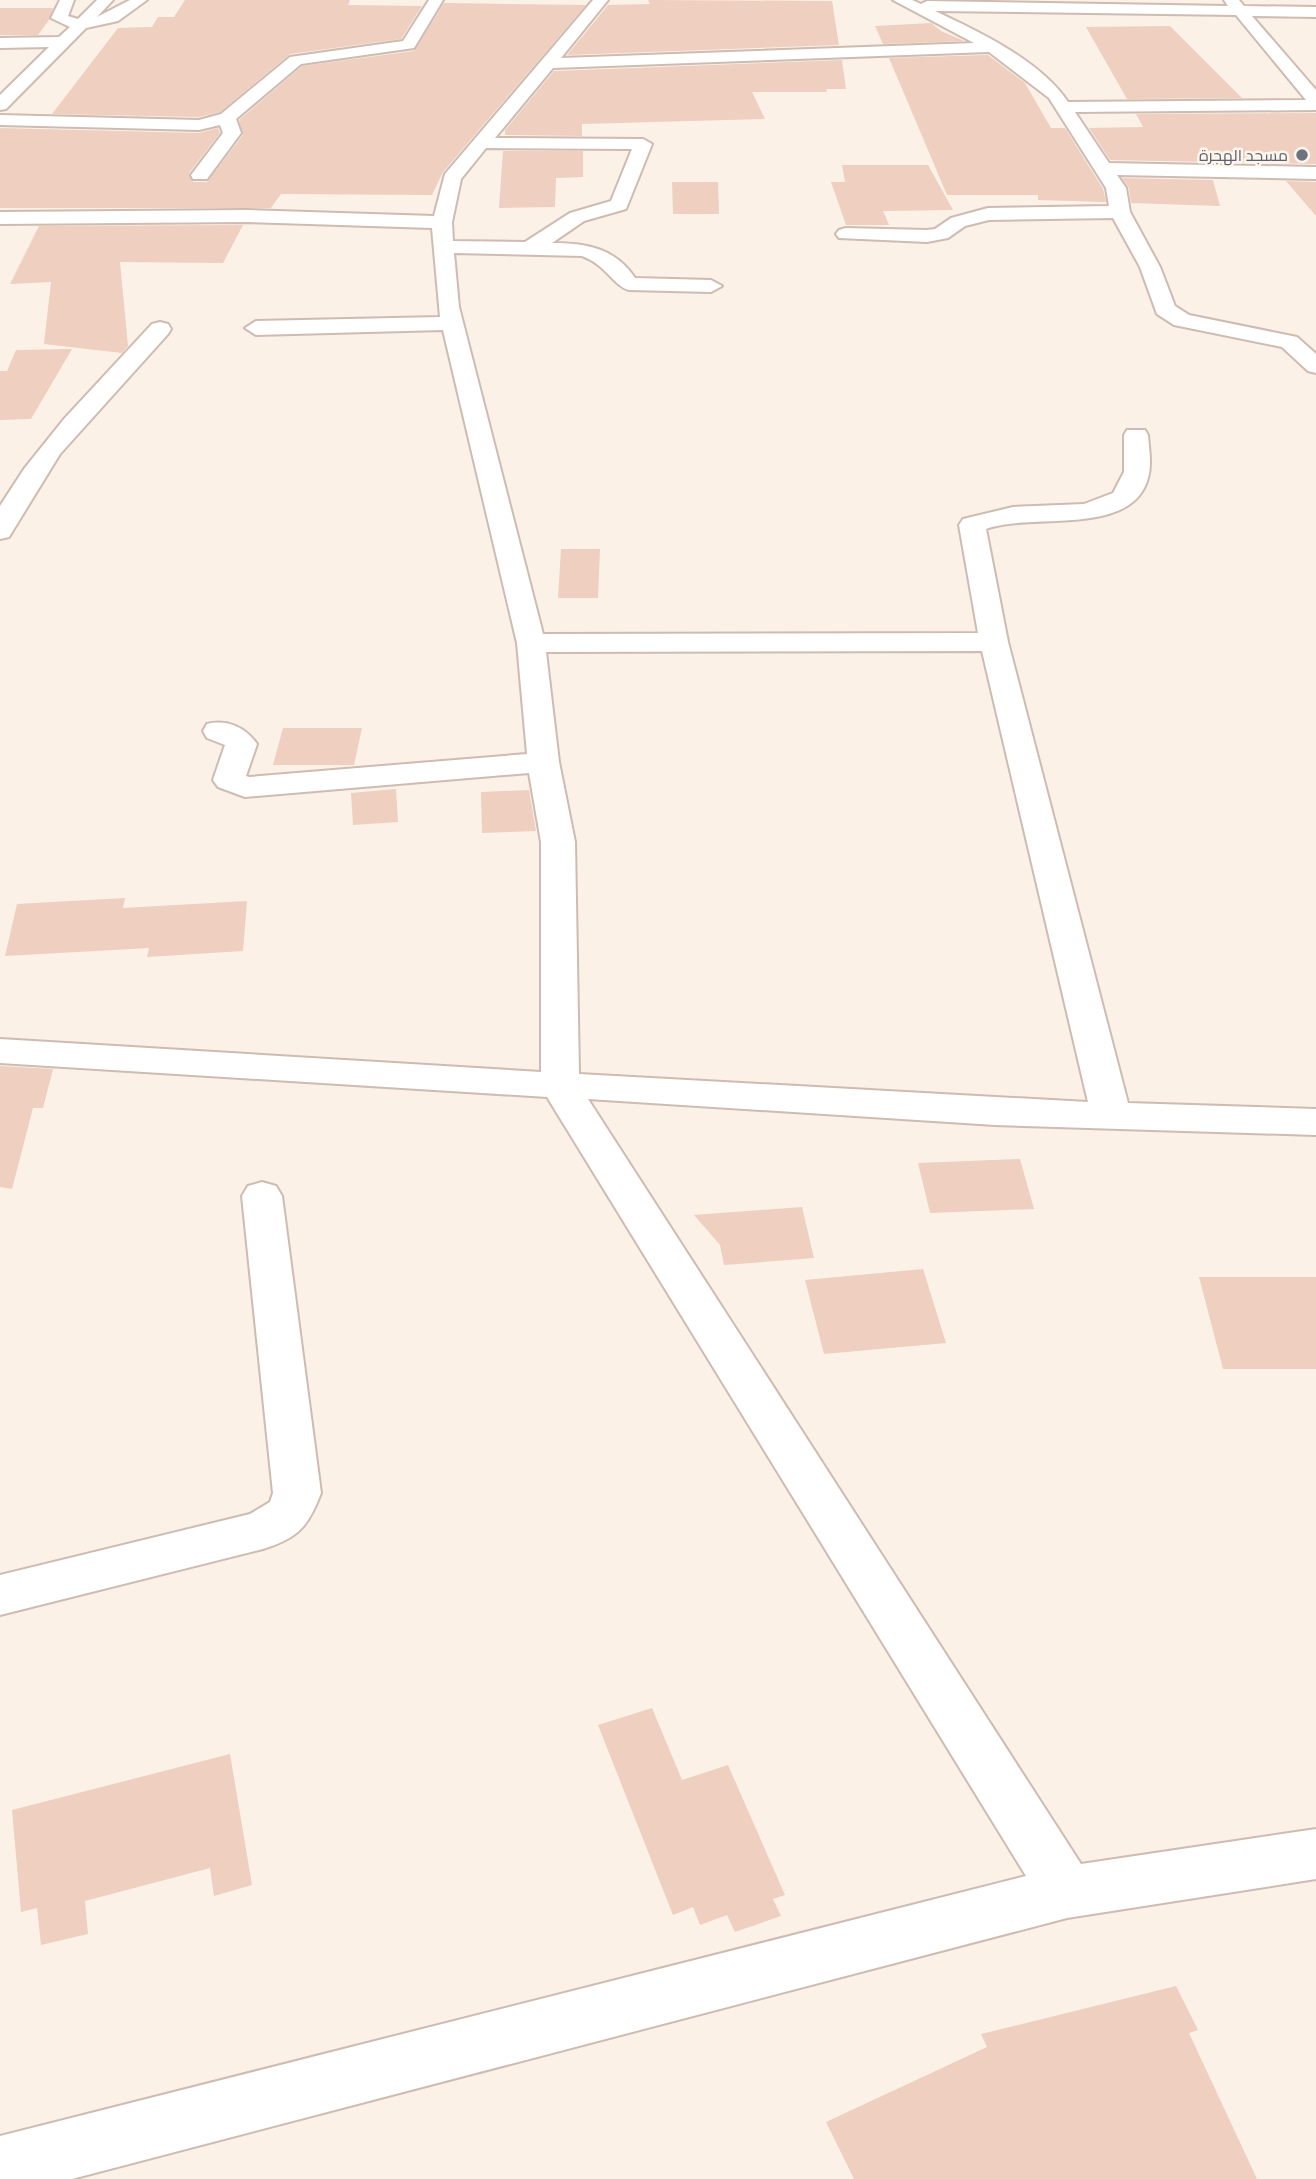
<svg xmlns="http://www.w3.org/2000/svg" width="1316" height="2179" font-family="'IBM Plex Sans',Cairo,sans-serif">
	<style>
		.building { fill: #eecfc0 }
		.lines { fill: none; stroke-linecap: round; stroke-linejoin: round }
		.minor-casing { stroke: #cebbb1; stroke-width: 4 }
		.minor { fill: #fff; fill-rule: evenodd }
		.worship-dot { fill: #6b7280; stroke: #fef6ed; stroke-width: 2.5 }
		.labels { text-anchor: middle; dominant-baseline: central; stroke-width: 5; stroke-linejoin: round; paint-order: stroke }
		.far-worship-label { font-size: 16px; fill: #5b616d; stroke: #fef6ed; text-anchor: end }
	</style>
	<rect width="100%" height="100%" fill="#fbf1e7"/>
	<g class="building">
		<polygon points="185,0 350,0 348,5 422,6 401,39 290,54 220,112 199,117 52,114 118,28 152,27 158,17 174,17"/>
		<polygon points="648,0 832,1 839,45 567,55 608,5 650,4"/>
		<polygon points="444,3 586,5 443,172 432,195 281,194 271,208 0,208 0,128 199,133 218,128 220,133 189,173 193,182 207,182 243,135 239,120 302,66 414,51"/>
		<polygon points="0,8 53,8 49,20 38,35 0,35"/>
		<polygon points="931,23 941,31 964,41 883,44 875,26"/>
		<polygon points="1170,26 1242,98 1127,99 1086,27"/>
		<polygon points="988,55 1025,83 1051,128 1065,128 1103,189 1106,202 1038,200 1038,195 947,195 889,58"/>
		<polygon points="842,60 846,89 826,89 827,92 752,92 765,119 582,124 582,136 505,135 505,130 554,71"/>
		<polygon points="1316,113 1316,164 1110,160 1089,128 1143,127 1136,114"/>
		<polygon points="503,151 583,151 583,177 556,178 555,207 499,208"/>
		<polygon points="842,165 928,165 953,210 883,211 889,225 846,225 831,182 845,182"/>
		<polygon points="1122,178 1213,180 1220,206 1131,203 1129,188"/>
		<polygon points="1286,181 1316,182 1316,216"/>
		<polygon points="672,182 718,182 719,214 673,214"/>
		<polygon points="243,225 223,263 120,262 128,346 122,353 44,344 51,282 10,284 39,226"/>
		<polygon points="72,349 31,419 0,420 0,371 7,371 16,350"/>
		<polygon points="561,549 600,549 598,598 558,598"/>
		<polygon points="283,728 362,728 354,765 273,765"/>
		<polygon points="396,789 398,822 353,825 351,793"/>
		<polygon points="529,790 536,831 482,833 481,792"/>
		<polygon points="125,898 123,908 247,901 243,951 147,957 149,948 5,956 17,904"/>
		<polygon points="0,1066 53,1069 43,1108 33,1108 12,1189 0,1187"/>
		<polygon points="1020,1159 1034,1209 930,1213 918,1163"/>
		<polygon points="802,1207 814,1258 724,1265 720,1245 694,1215"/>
		<polygon points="923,1269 946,1343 824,1354 805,1280"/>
		<polygon points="1199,1277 1316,1277 1316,1369 1223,1369"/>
		<polygon points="652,1708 682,1780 728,1765 785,1895 773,1899 781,1916 735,1932 727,1915 700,1925 693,1907 673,1915 598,1725"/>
		<polygon points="230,1754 252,1885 214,1896 210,1868 85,1901 88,1934 41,1945 37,1908 21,1912 12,1810"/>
		<polygon points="1176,1986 1198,2030 1189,2033 1257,2179 854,2179 826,2122 987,2047 981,2034"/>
	</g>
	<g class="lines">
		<defs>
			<g id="minor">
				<polygon points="60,0 74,0 68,16 78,19 97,0 113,0 97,17 130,0 147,0 118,21 86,28 6,109 0,110 0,95 49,47 0,48 0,38 59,37 70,27 51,18"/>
				<polygon points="429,0 443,0 414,48 301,64 236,119 241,133 207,179 193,179 191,175 223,133 220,125 199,130 0,125 0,115 199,120 221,114 290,57 403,41"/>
				<path d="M 593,0 L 608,0 L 561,58 L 974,43 L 893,0 L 912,0 L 921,4 L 927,1 L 1228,6 L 1224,0 L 1239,0 L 1244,6 L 1316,7 L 1316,17 L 1252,16 L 1316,90 L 1316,110 L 1075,112 L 1109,163 L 1316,167 L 1316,179 L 1117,175 L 1126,188 L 1130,212 L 1160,267 L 1175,306 L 1189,315 L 1297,337 L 1316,354 L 1316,373 L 1308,371 L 1282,347 L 1174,325 L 1157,314 L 1140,267 L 1113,218 L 989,220 L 965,226 L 948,238 L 927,242 L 839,238 L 836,234 L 839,230 L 846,228 L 927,230 L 935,229 L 951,218 L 988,208 L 1109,206 L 1106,188 L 1049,98 L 989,52 L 553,68 L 495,138 L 643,139 L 652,144 L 626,209 L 584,221 L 552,243 C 586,243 615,248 635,278 L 711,280 L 722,286 L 711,292 L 629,290 C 615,287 605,264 582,256 L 454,253 L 459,307 L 543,634 L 978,633 L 959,525 L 963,519 L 1013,507 L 1084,504 L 1113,493 L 1124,472 L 1124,435 L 1127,430 L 1145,430 L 1148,435 C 1149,449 1152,465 1148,478 C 1132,538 1030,512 986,529 L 1008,642 L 1128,1103 L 1316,1109 L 1316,1135 L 995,1125 L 588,1099 L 1081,1864 L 1316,1829 L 1316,1879 L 1067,1918 L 72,2179 L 0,2179 L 0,2136 L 1026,1876 L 547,1097 L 0,1063 L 0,1039 L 541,1072 L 541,842 L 529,773 L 245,797 L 218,787 L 213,780 L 225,745 L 207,738 L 203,731 L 207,724 C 227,719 245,727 257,744 L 246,776 L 249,777 L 527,754 L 517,643 L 443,330 L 256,335 L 245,328 L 256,321 L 440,317 L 432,228 L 247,222 L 0,224 L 0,212 L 247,210 L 434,216 L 445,174 ZM 935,11 L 1236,15 L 1306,100 L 1068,102 C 1041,61 978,31 935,11 ZM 486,148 L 632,149 L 611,201 L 570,213 L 525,242 L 453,241 L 452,222 L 461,179 ZM 982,651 L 1088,1102 L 579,1074 L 575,842 L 559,762 L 546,652 Z"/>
				<polygon points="160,322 168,324 171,329 168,334 60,454 9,537 0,539 0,506 24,469 64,419 152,324"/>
				<path d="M 262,1182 L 276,1186 L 282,1196 L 321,1493 C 308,1527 298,1538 263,1549 L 0,1615 L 0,1575 L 250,1514 L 270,1502 L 273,1493 L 242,1196 L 248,1186 Z"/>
			</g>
		</defs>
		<use href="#minor" class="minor-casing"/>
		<use href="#minor" class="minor"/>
	</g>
	<circle class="worship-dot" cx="1302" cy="155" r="7"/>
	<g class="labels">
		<g class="far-worship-label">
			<text x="1288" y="155">مسجد الهجرة</text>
		</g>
	</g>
</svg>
